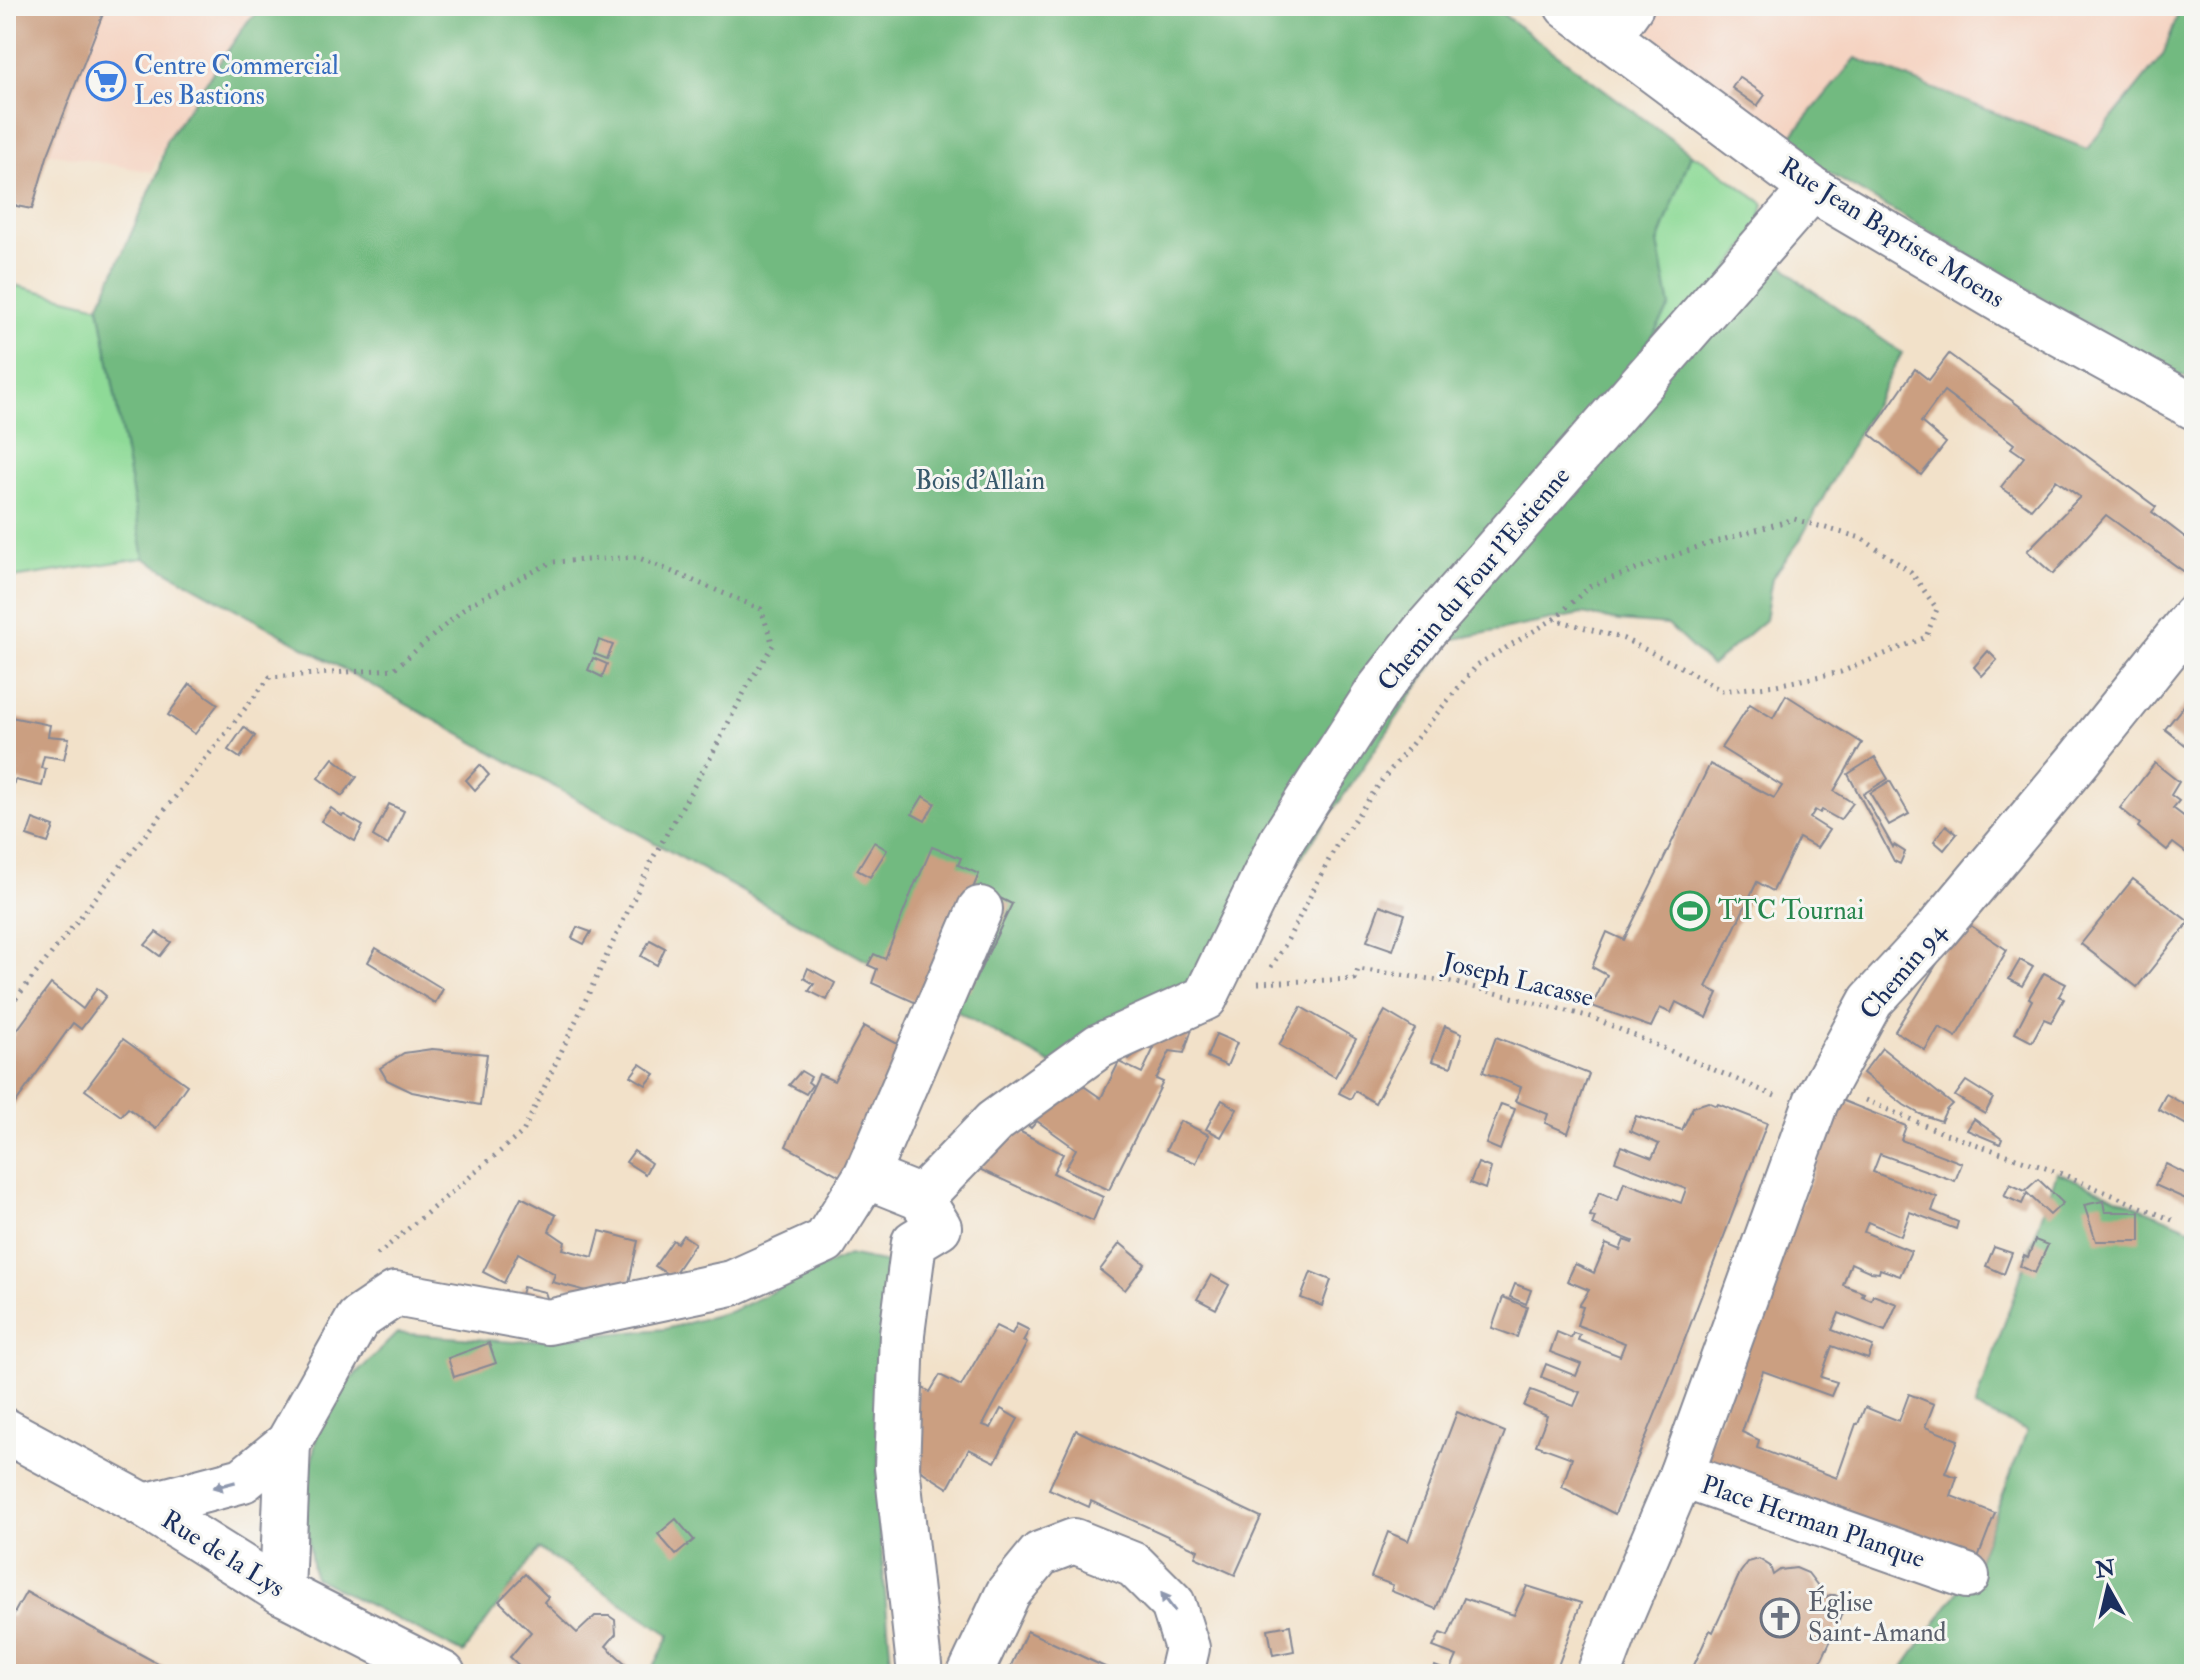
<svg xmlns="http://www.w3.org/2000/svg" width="2200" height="1680" font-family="'IM FELL Double Pica',serif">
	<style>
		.built { fill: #f5d3c1 }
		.green { fill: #8eda97; stroke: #54847a; stroke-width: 2 }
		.forest { fill: #72ba80; stroke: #46746f; stroke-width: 2 }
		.building { fill: #cb9f81 }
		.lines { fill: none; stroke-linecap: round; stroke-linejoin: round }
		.minor-casing { stroke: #868894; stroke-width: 48 }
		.major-casing { stroke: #868894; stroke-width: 48 }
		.path { stroke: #868894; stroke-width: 5; stroke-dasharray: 2 6; stroke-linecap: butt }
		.minor { stroke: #fff; stroke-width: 44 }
		.major { stroke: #fff; stroke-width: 44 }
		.oneway { fill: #8d97ae }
		.labels { text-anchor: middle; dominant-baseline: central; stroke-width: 6; stroke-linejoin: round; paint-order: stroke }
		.shop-label { font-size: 26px; fill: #366cbe; stroke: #f6f6f2; text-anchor: start }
		.street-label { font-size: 26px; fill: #1b2f5e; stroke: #f6f6f2 }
		.park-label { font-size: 26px; fill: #385a6c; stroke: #f6f6f2 }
		.leisure-label { font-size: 26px; fill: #27864d; stroke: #f6f6f2; text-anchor: start }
		.worship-label { font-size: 26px; fill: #5b616d; stroke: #f6f6f2; text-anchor: start }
	</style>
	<rect width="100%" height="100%" fill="#f6f6f2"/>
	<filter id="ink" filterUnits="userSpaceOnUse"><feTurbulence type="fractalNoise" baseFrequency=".0125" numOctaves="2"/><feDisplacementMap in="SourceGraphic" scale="16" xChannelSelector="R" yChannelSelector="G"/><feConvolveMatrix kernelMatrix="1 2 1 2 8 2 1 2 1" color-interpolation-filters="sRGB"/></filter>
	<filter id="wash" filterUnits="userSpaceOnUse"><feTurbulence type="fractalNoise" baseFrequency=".006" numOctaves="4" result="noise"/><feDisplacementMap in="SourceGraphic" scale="32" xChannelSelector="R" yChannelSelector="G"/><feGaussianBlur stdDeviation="1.8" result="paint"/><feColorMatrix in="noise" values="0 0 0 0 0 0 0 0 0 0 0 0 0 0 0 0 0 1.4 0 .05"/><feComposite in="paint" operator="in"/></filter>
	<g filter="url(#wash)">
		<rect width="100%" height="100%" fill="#f2e1c9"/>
		<g class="built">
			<polygon points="6,6 260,6 251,14 166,141 152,172 6,145"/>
			<polygon points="1620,6 2181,6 2163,55 2087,150 1856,58 1783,146"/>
		</g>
		<g class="green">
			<polygon points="1691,154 1705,161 1764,204 1758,229 1665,357 1647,343 1670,307 1658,244"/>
			<polygon points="6,283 99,306 144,558 6,579"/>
		</g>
		<g class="forest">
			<polygon points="265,6 1492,6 1691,154 1658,243 1670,307 1599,420 1767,248 1799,281 1902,353 1799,542 1772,578 1765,620 1711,666 1668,625 1619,621 1582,614 1450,640 1205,998 1064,1071 144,558 99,306 158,173 166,141 248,21"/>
			<polygon points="2181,6 2194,6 2194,378 2172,374 1783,146 1856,58 2087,149 2163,55"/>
			<polygon points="2057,1172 2194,1230 2194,1674 1899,1674 1976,1565 2027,1431 1975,1408"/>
			<polygon points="848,1255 888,1263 877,1497 892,1674 650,1674 670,1635 539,1549 463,1653 314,1577 304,1510 321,1409 397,1333 514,1342 665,1329 732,1311"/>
		</g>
		<g id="blocks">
			<g class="building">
				<polygon points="6,6 106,6 47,157 32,209 6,204"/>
				<polygon points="1739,77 1765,95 1757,106 1732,88"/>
				<polygon points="1949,354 2156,507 2152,512 2194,544 2194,561 2186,573 2106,515 2053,574 2027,551 2080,497 2056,480 2031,509 2001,487 2024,457 2011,448 2014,444 1944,391 1921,422 1946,443 1921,475 1870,434 1915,369 1929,380"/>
				<polygon points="599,640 613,645 607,659 594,654"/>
				<polygon points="1988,651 1997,660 1982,676 1974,667"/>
				<polygon points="593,658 607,664 602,677 588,670"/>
				<polygon points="190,684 218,704 195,734 168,715"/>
				<polygon points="2194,693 2194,752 2165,729"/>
				<polygon points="1786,695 1862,743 1834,791 1853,803 1840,820 1822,810 1820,813 1815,810 1810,818 1829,830 1817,848 1799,838 1773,891 1757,882 1706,987 1718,993 1707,1018 1676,1002 1671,1013 1660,1008 1651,1027 1592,1006 1607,975 1592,967 1607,932 1624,940 1710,764 1774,798 1782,786 1721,748 1750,704 1773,718"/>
				<polygon points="6,716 50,725 48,736 69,738 64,759 44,756 41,768 46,769 42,786 15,780 13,785 6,784"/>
				<polygon points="244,727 255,736 240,758 228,750"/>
				<polygon points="1875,757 1888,779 1863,794 1893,847 1894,845 1905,852 1900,864 1894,861 1848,774"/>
				<polygon points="333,758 357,777 342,796 318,778"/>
				<polygon points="2155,763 2179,782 2171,795 2179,801 2173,808 2190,821 2188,824 2194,829 2193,858 2173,843 2167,850 2138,827 2140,824 2120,808"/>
				<polygon points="480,765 489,775 475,790 466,780"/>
				<polygon points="1890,781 1909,814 1889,825 1870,793"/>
				<polygon points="923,796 935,803 925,821 912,814"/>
				<polygon points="389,804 404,811 388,845 373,836"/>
				<polygon points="331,808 342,816 344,815 363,826 355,841 321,821"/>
				<polygon points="33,819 54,827 48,843 27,836"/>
				<polygon points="1946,825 1957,834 1944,850 1934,841"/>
				<polygon points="874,842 887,850 870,877 857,870"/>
				<polygon points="932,847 961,858 958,865 979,874 923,1006 872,983 877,969 868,965 874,954 885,959 916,881 917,882"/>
				<polygon points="2133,879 2189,922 2137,987 2081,944"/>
				<polygon points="996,896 1012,904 970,991 954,985"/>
				<polygon points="1380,905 1405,914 1393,950 1367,941"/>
				<polygon points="1967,923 2007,950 1956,1037 1939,1027 1925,1050 1895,1031 1951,941"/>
				<polygon points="577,927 591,932 584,944 572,938"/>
				<polygon points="156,932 171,942 160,956 145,945"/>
				<polygon points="650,940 665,948 657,965 641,956"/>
				<polygon points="376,948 443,989 435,1003 368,962"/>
				<polygon points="2020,960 2033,967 2022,986 2009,979"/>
				<polygon points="808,968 835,983 827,1000 809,991 814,984 804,978"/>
				<polygon points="2044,973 2066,984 2059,996 2064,999 2051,1022 2044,1019 2032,1042 2015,1033 2032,1000 2029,998"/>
				<polygon points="51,984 83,1009 97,988 106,996 81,1029 73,1023 6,1116 6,1045"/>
				<polygon points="1301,1007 1356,1039 1335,1077 1279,1045"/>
				<polygon points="1385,1011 1415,1029 1375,1103 1355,1091 1351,1099 1339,1093"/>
				<polygon points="864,1026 907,1049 842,1177 786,1146 819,1074 834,1081"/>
				<polygon points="1445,1026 1462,1033 1451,1067 1432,1061"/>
				<polygon points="1192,1029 1184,1053 1170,1051 1156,1079 1163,1082 1109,1190 1065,1169 1076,1149 1037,1121 1031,1128 1019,1118 1076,1081 1101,1098 1119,1062 1142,1073 1154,1048 1144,1047 1129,1059 1122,1049 1142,1035"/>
				<polygon points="1216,1034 1237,1043 1227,1066 1207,1057"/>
				<polygon points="1496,1037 1589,1074 1568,1133 1545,1123 1548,1114 1515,1101 1521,1087 1483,1072"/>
				<polygon points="123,1039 187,1085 156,1129 128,1108 121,1116 85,1090"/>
				<polygon points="1882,1048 1952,1104 1946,1110 1941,1121 1920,1114 1904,1105 1863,1073"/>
				<polygon points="432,1049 487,1054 480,1105 412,1092 387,1080 380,1068 404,1053"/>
				<polygon points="640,1064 655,1074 646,1085 631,1076"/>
				<polygon points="801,1071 811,1077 808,1082 812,1085 806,1094 789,1085"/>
				<polygon points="1966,1081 1993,1098 1985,1114 1955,1096"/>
				<polygon points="2166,1094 2194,1110 2194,1129 2158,1109"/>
				<polygon points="1222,1100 1237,1109 1221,1137 1206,1129"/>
				<polygon points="1841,1100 1906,1126 1901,1140 1962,1163 1955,1181 1880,1154 1873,1172 1937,1197 1932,1211 1958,1222 1956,1229 1910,1212 1901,1236 1868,1222 1864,1232 1911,1251 1900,1276 1880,1269 1879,1273 1871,1272 1851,1263 1843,1285 1864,1293 1862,1296 1871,1300 1873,1295 1897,1304 1885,1331 1839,1313 1832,1330 1873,1346 1868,1359 1832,1346 1821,1377 1837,1382 1831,1396 1763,1371 1742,1432 1759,1440 1757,1448 1837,1478 1856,1424 1858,1424 1865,1407 1899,1421 1909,1394 1934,1404 1925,1427 1958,1440 1945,1473 1957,1477 1951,1496 1995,1513 1974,1568 1701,1464"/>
				<polygon points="1708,1102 1717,1106 1718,1104 1767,1123 1675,1365 1615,1514 1562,1487 1572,1458 1536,1445 1547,1416 1524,1406 1531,1390 1574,1406 1580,1392 1541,1377 1546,1364 1576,1376 1581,1364 1550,1352 1557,1332 1571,1338 1573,1333 1580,1335 1578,1340 1620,1356 1625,1343 1577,1325 1583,1307 1579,1306 1589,1290 1567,1281 1575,1264 1594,1273 1606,1244 1620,1250 1624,1240 1632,1243 1633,1241 1592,1225 1595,1217 1590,1216 1599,1192 1618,1200 1624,1182 1681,1203 1686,1189 1615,1161 1621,1146 1652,1158 1659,1144 1630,1131 1636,1116 1682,1130 1693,1107"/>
				<polygon points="1501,1104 1515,1109 1500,1150 1486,1144"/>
				<polygon points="1974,1119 2002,1139 2000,1144 1967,1130"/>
				<polygon points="1180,1121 1209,1135 1196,1163 1166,1150"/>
				<polygon points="1017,1130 1063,1154 1053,1173 1103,1197 1093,1221 979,1169"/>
				<polygon points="634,1151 651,1163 645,1174 626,1162"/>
				<polygon points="1478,1163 1491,1168 1485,1189 1470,1183"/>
				<polygon points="2166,1164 2194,1178 2194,1193 2190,1201 2155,1185"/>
				<polygon points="2038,1179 2063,1203 2050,1215 2027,1193 2022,1204 2004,1196 2010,1184 2025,1191"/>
				<polygon points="521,1197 556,1215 549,1231 565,1242 563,1249 593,1257 600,1231 638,1241 625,1301 552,1282 555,1274 518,1253 504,1283 483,1272"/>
				<polygon points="2103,1201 2105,1212 2140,1212 2140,1241 2096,1241 2084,1205"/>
				<polygon points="683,1235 695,1243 672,1277 655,1266 673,1240 677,1243"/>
				<polygon points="2035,1240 2048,1245 2035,1273 2020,1266 2024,1255 2028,1257"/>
				<polygon points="1120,1243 1145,1264 1125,1290 1100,1270"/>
				<polygon points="1994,1247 2012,1253 2004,1274 1986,1266"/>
				<polygon points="1311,1272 1331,1280 1322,1306 1301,1298"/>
				<polygon points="1211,1275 1229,1285 1216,1309 1197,1299"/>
				<polygon points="1515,1284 1531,1290 1526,1304 1510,1297"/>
				<polygon points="523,1287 545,1292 551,1310 519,1302"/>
				<polygon points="1503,1297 1527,1307 1517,1337 1492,1328"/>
				<polygon points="1017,1324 1029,1330 1023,1341 1027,1343 983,1425 991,1428 1001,1409 1018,1419 995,1462 969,1449 948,1488 915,1467 917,1385 930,1392 940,1375 961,1386 996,1326 1012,1334"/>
				<polygon points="489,1343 496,1363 454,1377 448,1358"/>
				<polygon points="1457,1412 1505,1432 1436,1609 1391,1591 1393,1585 1371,1577 1388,1532 1408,1541"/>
				<polygon points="1076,1430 1261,1517 1235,1575 1195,1557 1198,1550 1091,1501 1089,1507 1049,1489"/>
				<polygon points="676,1519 694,1540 676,1555 658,1534"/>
				<polygon points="1759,1559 1770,1566 1773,1575 1780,1570 1796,1568 1808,1573 1818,1586 1819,1600 1830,1595 1835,1595 1840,1598 1844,1607 1836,1629 1815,1674 1690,1674 1710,1630 1713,1632 1740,1573 1748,1562"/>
				<polygon points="525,1574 548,1597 544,1602 577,1633 595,1616 609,1616 615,1620 616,1634 606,1646 637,1674 528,1674 510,1657 531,1632 499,1601"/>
				<polygon points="1527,1586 1581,1603 1555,1674 1432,1674 1435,1666 1450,1672 1457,1656 1433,1647 1440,1633 1448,1636 1464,1598 1514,1615"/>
				<polygon points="26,1592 177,1674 6,1674 6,1614 12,1617"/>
				<polygon points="1290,1625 1294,1651 1273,1655 1268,1629"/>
				<polygon points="1027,1631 1120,1674 1007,1674"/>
			</g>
		</g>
	</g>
	<g filter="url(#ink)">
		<use href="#blocks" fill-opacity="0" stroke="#868894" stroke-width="2"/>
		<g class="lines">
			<defs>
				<g id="minor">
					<polyline points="1567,6 1812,189 2012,307 2194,407"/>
					<polyline points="1608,38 1631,6"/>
					<polyline points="866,1176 980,909"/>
					<polyline points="1681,1475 1967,1576"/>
					<polyline points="145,1506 243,1480 288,1443 358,1319 395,1294 548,1322 732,1283 825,1241 866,1176 921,1198 994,1122 1099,1046 1205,998 1282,840 1379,689 1425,630 1812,189"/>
					<polyline points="282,1592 288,1443"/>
					<polyline points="920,1674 897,1467 902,1334 914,1242 939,1227 921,1198"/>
					<polyline points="970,1674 1008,1593 1040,1554 1074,1541 1134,1565 1173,1604 1187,1648 1181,1674"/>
					<polyline points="1599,1674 1617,1626 1681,1475 1816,1102 1871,1001 1935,932 2077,762 2194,616"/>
				</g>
				<polyline id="major" points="6,1431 145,1506 282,1592 443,1674"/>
			</defs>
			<use href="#minor" class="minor-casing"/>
			<use href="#major" class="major-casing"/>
			<g class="path">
				<polyline points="1271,967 1285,945 1336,846 1383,779 1477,665 1554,619 1624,639 1685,669 1722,691 1776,685 1841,672 1926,637 1937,609 1911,572 1861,538 1794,519 1698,547 1590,586 1554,619"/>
				<polyline points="1258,983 1355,979 1358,969 1452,982 1591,1017 1775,1096"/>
				<polyline points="6,1011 270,677 394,669 470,604 552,562 637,557 761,609 773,645 750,681 710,758 654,856 523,1132 377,1255"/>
				<polyline points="1865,1100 1943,1133 2057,1172 2177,1222"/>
			</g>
			<use href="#minor" class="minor"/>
			<use href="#major" class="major"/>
		</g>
		<defs><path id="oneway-solid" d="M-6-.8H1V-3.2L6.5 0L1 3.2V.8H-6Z" transform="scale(2)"/></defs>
		<g class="oneway">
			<use href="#oneway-solid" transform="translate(224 1485) rotate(165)"/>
			<use href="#oneway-solid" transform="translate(1168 1602) rotate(-127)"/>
		</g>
	</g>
	<defs>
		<symbol id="supermarket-ring" viewBox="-11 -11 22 22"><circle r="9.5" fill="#f6f6f2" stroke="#3f7fe0" stroke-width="1.5"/><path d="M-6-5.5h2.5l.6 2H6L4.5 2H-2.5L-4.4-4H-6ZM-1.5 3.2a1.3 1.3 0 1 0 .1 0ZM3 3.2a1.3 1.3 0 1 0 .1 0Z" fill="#3f7fe0"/></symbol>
		<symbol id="stadium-ring" viewBox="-11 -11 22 22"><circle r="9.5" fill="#f6f6f2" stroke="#2e9e5b" stroke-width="1.5"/><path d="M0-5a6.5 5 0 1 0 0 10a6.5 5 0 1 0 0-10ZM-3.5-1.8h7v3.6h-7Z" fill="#2e9e5b"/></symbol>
		<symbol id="church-ring" viewBox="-11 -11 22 22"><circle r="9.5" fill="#f6f6f2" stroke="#6b7280" stroke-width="1.5"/><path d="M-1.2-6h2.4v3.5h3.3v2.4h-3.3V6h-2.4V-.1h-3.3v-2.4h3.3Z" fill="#6b7280"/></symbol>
	</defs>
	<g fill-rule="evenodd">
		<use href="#supermarket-ring" x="84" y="59" width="44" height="44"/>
		<use href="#stadium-ring" x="1668" y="889" width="44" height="44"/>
		<use href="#church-ring" x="1758" y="1596" width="44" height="44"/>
	</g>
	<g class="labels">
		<g class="shop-label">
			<text x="134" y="66">Centre Commercial<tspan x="134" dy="30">Les Bastions</tspan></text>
		</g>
		<g class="street-label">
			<text transform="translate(1892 233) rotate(32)">Rue Jean Baptiste Moens</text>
			<text transform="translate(1474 579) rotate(-50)">Chemin du Four l'Estienne</text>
			<text transform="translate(1903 971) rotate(-50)">Chemin 94</text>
			<text transform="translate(1518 980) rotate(14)">Joseph Lacasse</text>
			<text transform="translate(1813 1522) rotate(19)">Place Herman Planque</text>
			<text transform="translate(223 1554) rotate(32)">Rue de la Lys</text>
		</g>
		<g class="park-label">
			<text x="980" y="481">Bois d'Allain</text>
		</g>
		<g class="leisure-label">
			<text x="1718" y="911">TTC Tournai</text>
		</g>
		<g class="worship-label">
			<text x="1808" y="1603">Église<tspan x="1808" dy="30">Saint-Amand</tspan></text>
		</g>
	</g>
	<rect width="2200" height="1680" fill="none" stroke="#f6f6f2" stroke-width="32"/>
	<g transform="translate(2108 1588) rotate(352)" stroke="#f6f6f2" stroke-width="6" paint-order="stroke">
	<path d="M0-6L14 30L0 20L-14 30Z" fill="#1b2f5e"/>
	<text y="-12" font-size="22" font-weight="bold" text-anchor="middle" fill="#1b2f5e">N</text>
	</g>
</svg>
